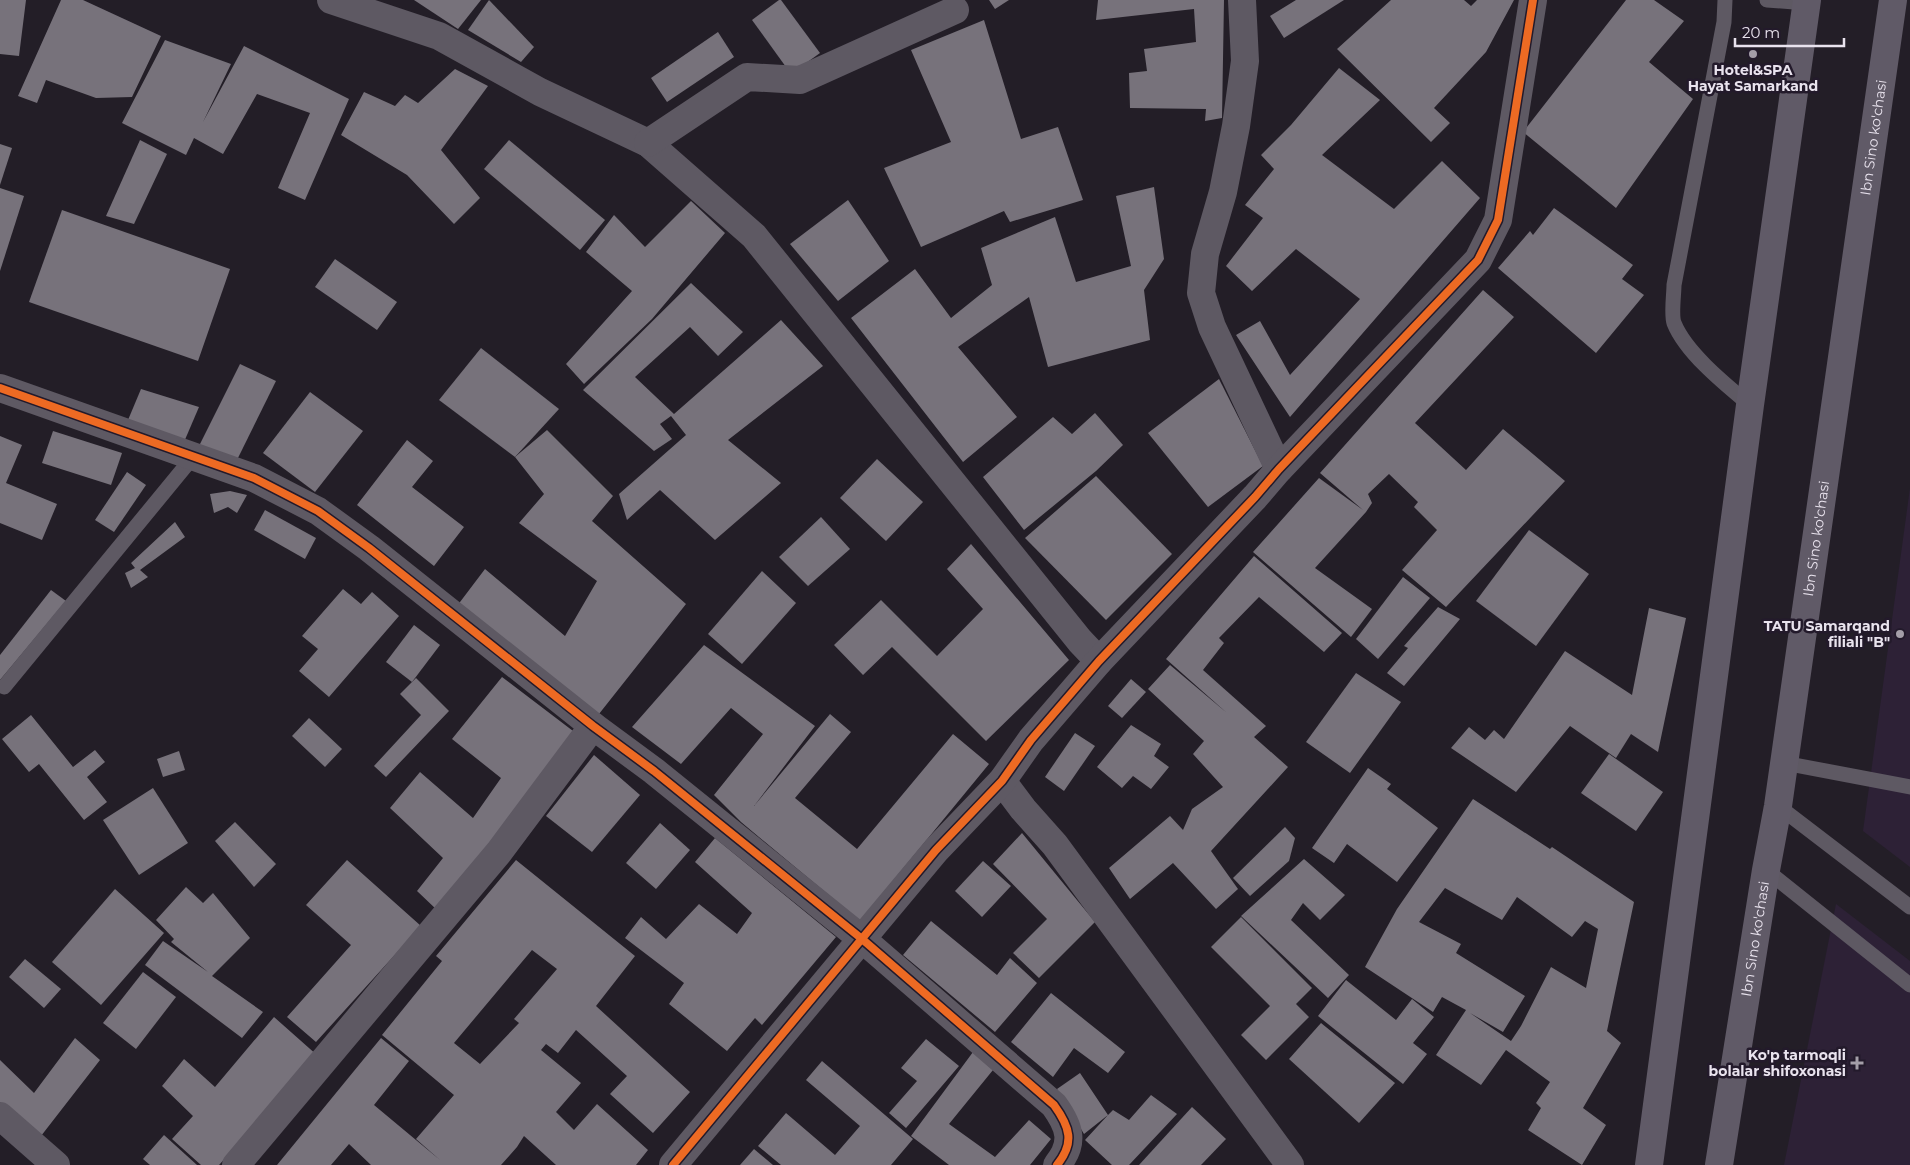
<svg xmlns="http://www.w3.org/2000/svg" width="1910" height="1165" font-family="Montserrat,sans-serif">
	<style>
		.built { fill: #2d2136 }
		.building { fill: #77727b; fill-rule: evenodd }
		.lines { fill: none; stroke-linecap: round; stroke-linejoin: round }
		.service { stroke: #5e5963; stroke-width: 15 }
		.minor { stroke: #5e5963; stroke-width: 28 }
		.primary { stroke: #605a67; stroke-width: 28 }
		.cycleway-casing { stroke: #231a2b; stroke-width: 11 }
		.cycleway { stroke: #ed6a23; stroke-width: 8 }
		.poi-dot { fill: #a49ea8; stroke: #231a2b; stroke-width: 2 }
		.labels { text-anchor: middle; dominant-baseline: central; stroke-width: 5; stroke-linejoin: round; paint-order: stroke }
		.poi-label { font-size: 14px; font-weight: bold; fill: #e9e3ee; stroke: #231a2b; text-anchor: end }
		.street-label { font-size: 14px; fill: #e9e3ee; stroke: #231a2b }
	</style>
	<rect width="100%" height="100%" fill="#231e27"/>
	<g class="built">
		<polygon points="1910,488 1910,867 1863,831"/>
		<polygon points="1836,904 1910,961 1910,1165 1784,1165"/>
	</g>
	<g class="building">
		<polygon points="0,0 26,0 19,56 0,54"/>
		<polygon points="61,0 83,0 161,36 132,97 96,98 46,80 37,103 18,96"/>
		<polygon points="414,0 481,0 458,29"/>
		<polygon points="489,0 534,47 521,62 468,30"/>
		<polygon points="779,0 781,0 820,53 791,74 752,20"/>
		<polygon points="989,0 1009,0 995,9"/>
		<polygon points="1098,0 1224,0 1222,118 1205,121 1206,109 1130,108 1129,73 1147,71 1144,49 1196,42 1194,9 1096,20"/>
		<polygon points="1296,0 1344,0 1284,38 1270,16"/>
		<polygon points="1391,0 1464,0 1471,6 1477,0 1514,0 1486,52 1434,108 1450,123 1431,142 1337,49"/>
		<polygon points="1626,0 1654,0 1684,21 1649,62 1693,99 1616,208 1523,132"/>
		<polygon points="984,20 1021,139 1058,127 1083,200 1010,222 1004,211 921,247 884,168 951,142 911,50"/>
		<polygon points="718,32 734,57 667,102 651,78"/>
		<polygon points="165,40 231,64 203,122 244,46 349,99 305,200 278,188 310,113 257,94 223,154 194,138 186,155 122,123"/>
		<polygon points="1339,68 1380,100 1322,155 1394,209 1442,161 1480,198 1290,417 1236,335 1260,321 1290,375 1360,299 1296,249 1252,291 1226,266 1263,218 1245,205 1274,169 1261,155 1291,125"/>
		<polygon points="455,69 488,86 441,150 480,198 454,224 407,175 341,135 364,92 395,106 405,95 418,103"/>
		<polygon points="140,140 167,154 134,224 106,216"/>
		<polygon points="509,140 605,220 580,250 484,169"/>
		<polygon points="0,144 12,148 0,185"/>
		<polygon points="1154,187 1164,259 1144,290 1150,340 1048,367 1029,297 958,347 1017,417 963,462 851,318 915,269 951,318 992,285 981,248 1055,217 1076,282 1131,266 1116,196"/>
		<polygon points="0,188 24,196 0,271"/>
		<polygon points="848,200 889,261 838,301 790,244"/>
		<polygon points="691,201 725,233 652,319 584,384 566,364 632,291 586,252 614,215 645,247"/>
		<polygon points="1554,208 1633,265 1622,279 1644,295 1596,353 1498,268 1530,231 1533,235"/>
		<polygon points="62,210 230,269 198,361 29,302"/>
		<polygon points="335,259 397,302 377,330 315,287"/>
		<polygon points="691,283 743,332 718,356 690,327 635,377 674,414 781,320 823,366 728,440 781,483 715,540 660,490 627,520 619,494 686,435 671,416 660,424 672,439 654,451 583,390"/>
		<polygon points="1483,290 1514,317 1415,423 1466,470 1503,429 1565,481 1446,607 1402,570 1437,530 1414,507 1418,502 1389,474 1368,494 1372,503 1366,512 1315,568 1372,609 1351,637 1253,552 1319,478 1363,510 1320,473"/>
		<polygon points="481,348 559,409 515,457 439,400"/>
		<polygon points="240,364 276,381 235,464 199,446"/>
		<polygon points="1219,379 1263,466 1208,507 1148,433"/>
		<polygon points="141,389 199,407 184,442 128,420"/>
		<polygon points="310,392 363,431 315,492 263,453"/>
		<polygon points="1095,413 1123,445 1096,471 1024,530 983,477 1053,417 1072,434"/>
		<polygon points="547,430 613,496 592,521 686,604 595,719 457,606 485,569 565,636 597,581 519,523 544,494 515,457"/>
		<polygon points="53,431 122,453 111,485 42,463"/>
		<polygon points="0,436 22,445 6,483 57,504 42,540 0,523"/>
		<polygon points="407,440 433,461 412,487 464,527 434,566 357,505"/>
		<polygon points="877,459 923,502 886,541 840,498"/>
		<polygon points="127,472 146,485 114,532 95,520"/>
		<polygon points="1096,476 1172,554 1106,620 1025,538"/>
		<polygon points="230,491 247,495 237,513 228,507 214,513 210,494"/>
		<polygon points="265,510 316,538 305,559 254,530"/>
		<polygon points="821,517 850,549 808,586 779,557"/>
		<polygon points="175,522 185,537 140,570 148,577 131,588 125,573 135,568 131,563"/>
		<polygon points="1529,530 1589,574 1536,646 1476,601"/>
		<polygon points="971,544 1069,660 986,741 892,647 863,675 834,645 881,600 937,656 983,609 947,569"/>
		<polygon points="1254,556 1342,633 1324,652 1259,597 1219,638 1224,643 1203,670 1266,726 1254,737 1288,767 1211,851 1238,889 1216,909 1173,863 1130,899 1109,868 1170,816 1183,830 1192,809 1223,787 1193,754 1204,741 1148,689 1170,665 1227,713 1166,659"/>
		<polygon points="762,571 796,603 742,664 708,634"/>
		<polygon points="1403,577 1430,598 1378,659 1356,639"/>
		<polygon points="343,589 361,604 372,592 399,616 329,697 299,671 318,649 302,636"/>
		<polygon points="51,590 66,601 0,680 0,655"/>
		<polygon points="1438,607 1460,619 1404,686 1387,673 1408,648 1404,646"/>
		<polygon points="1649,608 1686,618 1658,752 1631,734 1616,758 1570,726 1516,792 1451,748 1469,727 1485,740 1494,730 1504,739 1565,651 1632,695"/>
		<polygon points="414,625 440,645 412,682 386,662"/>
		<polygon points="704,645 815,726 754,806 830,714 851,732 795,798 857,849 953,734 989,764 860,921 741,822 714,795 763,734 731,708 681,764 632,727"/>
		<polygon points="1356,673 1401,702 1350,773 1306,742"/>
		<polygon points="502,677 577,734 437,910 417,891 443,858 390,808 420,772 473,818 501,778 452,739"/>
		<polygon points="416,678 449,711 386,777 374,766 421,715 400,694"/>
		<polygon points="1131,679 1146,692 1122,718 1108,706"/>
		<polygon points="31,715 73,767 95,750 105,762 87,777 107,802 84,820 39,764 29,772 2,739"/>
		<polygon points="309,718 342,749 325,767 292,736"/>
		<polygon points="1131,725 1161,744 1154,756 1169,767 1151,789 1133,776 1122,788 1097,767"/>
		<polygon points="1075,733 1095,746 1064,791 1045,777"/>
		<polygon points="179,751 185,770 163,777 157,759"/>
		<polygon points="1609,754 1663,792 1636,831 1581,793"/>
		<polygon points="594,755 640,795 592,852 546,816"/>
		<polygon points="1368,768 1391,784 1387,789 1438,828 1397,882 1347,844 1334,863 1312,848"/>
		<polygon points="153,788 188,843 139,875 103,820"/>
		<path d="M 1473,799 L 1550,849 L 1552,847 L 1634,902 L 1607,1031 L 1621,1043 L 1583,1108 L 1606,1125 L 1582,1165 L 1528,1130 L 1541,1108 L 1536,1103 L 1550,1082 L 1506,1050 L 1481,1085 L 1436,1055 L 1466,1010 L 1442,997 L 1433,1012 L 1365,967 L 1397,909 ZM 1445,888 L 1502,920 L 1517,897 L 1572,937 L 1585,921 L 1598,929 L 1586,988 L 1551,967 L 1521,1026 L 1511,1041 L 1470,1013 L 1503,1032 L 1525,996 L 1456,953 L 1461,944 L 1419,922 Z"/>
		<polygon points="235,822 276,864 254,887 215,841"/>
		<polygon points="660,823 690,850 656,889 626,863"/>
		<polygon points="1285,827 1295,838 1289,861 1250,896 1233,878"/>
		<polygon points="1022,833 1095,922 1039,978 1013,953 1047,919 993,864"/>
		<polygon points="715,838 836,937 762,1025 755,1018 727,1051 669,1004 684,983 625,938 641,917 666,939 699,904 737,934 752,913 695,862"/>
		<polygon points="1304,859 1345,895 1320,920 1303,903 1291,920 1349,975 1328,998 1241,916"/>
		<polygon points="347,860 421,926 316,1042 287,1017 351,945 306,905"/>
		<path d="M 516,860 L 635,956 L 596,1006 L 690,1092 L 653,1133 L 610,1094 L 627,1076 L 576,1030 L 558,1053 L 546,1044 L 541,1050 L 581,1083 L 556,1112 L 574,1130 L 597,1104 L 648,1150 L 636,1165 L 556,1165 L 524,1136 L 517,1147 L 501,1165 L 371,1165 L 349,1144 L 331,1165 L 277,1165 L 381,1038 L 409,1061 L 374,1105 L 440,1160 L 416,1139 L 454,1095 L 382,1035 L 442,961 L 436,956 ZM 532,950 L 557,969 L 514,1019 L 519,1023 L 480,1064 L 454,1043 Z"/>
		<polygon points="983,861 1011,886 982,917 955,891"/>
		<polygon points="186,887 203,903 213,893 250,938 212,976 263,1012 242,1038 145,965 163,941 208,972 171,942 174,939 156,920"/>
		<polygon points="115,889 164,933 101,1005 52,962"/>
		<polygon points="1241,917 1312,988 1296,1004 1309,1017 1266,1060 1241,1035 1270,1006 1211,947"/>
		<polygon points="931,921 997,975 1010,958 1037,983 995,1032 903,955"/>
		<polygon points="25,959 61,989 44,1008 9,977"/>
		<polygon points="143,972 176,997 136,1049 103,1023"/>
		<polygon points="1346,980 1396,1020 1412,999 1434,1017 1413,1043 1427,1054 1403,1084 1318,1016"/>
		<polygon points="1051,993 1125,1052 1108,1073 1074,1048 1053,1077 1011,1042"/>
		<polygon points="274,1017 318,1056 219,1165 201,1165 172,1139 193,1116 162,1086 184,1059 215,1087"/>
		<polygon points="1321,1023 1395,1083 1359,1123 1289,1059"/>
		<polygon points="75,1038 100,1060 41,1136 0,1102 0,1060 34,1093"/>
		<polygon points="926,1039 959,1066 906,1128 889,1113 917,1081 901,1068"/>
		<polygon points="973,1052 993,1070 949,1124 995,1157 1029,1120 1051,1139 1030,1165 949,1165 911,1136"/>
		<polygon points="822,1061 913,1139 891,1165 781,1165 758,1146 786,1113 835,1155 860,1126 806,1080"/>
		<polygon points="1080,1073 1108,1115 1113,1110 1129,1120 1151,1095 1177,1114 1129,1165 1112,1165 1085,1140 1108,1115 1084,1134 1057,1089"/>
		<polygon points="1192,1107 1226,1139 1201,1165 1139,1165"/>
		<polygon points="164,1135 197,1165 150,1165 143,1159"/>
		<polygon points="754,1149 773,1165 740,1165"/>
	</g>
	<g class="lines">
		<g class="service">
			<path d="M 1725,0 L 1724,22 L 1674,285 C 1674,294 1671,315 1674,323 C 1686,353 1726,385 1750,405"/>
			<polyline points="1767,0 1807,3"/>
			<polyline points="4,687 193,457"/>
			<polyline points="1784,763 1910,787"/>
			<polyline points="1778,806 1910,907"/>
			<polyline points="1766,870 1910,985"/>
		</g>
		<g class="minor">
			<polyline points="331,0 439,36 540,92 648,143 754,236 1080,641 1099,661"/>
			<polyline points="1242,0 1245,61 1236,126 1223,192 1205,254 1201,293 1212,327 1279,469"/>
			<polyline points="648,143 747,77 800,80 955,10"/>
			<path d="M 0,388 L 254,478 L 318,511 L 369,548 L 593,726 L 654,771 L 862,939 L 1054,1105 C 1070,1127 1075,1143 1057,1165"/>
			<polyline points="1002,781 1023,809 1055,845 1290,1165"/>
			<polyline points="0,1116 56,1165"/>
			<polyline points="236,1165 499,852 593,726"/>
			<polyline points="673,1165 936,850 1002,781 1031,740 1099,661 1255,497 1279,469 1478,260 1498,220 1533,0"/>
		</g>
		<g class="primary">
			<polyline points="1649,1165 1750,405 1807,0"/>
			<path id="s1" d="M 1719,1165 L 1766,870 L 1778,806 L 1893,0"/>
		</g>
		<defs>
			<g id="cycleway">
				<path d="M 0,388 L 254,478 L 318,511 L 369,548 L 593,726 L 654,771 L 862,939 L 1054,1105 C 1070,1127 1075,1143 1057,1165"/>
				<polyline points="673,1165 936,850 1002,781 1031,740 1099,661 1255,497 1279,469 1478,260 1498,220 1533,0"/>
			</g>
		</defs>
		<use href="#cycleway" class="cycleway-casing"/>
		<use href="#cycleway" class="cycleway"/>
	</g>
	<g class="poi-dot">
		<circle cx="1753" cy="54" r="5"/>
		<circle cx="1900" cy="634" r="5"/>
		<path d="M1854.5 1055.5h5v5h5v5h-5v5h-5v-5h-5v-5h5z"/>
	</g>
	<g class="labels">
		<g class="poi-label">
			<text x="1753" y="70" text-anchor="middle">Hotel&amp;SPA<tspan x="1753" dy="16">Hayat Samarkand</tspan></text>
			<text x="1890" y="626">TATU Samarqand<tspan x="1890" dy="16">filiali "B"</tspan></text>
			<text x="1846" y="1055">Ko'p tarmoqli<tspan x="1846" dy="16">bolalar shifoxonasi</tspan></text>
		</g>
		<g class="street-label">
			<text stroke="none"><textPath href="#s1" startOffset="1039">Ibn Sino ko'chasi</textPath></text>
			<text stroke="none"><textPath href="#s1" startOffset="634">Ibn Sino ko'chasi</textPath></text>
			<text stroke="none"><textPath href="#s1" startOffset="229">Ibn Sino ko'chasi</textPath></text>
		</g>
	</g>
	<path d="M1735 38v8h109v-8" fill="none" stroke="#e9e3ee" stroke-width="2.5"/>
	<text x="1742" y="38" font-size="15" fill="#e9e3ee" stroke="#231a2b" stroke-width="4" paint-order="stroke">20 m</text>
</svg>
